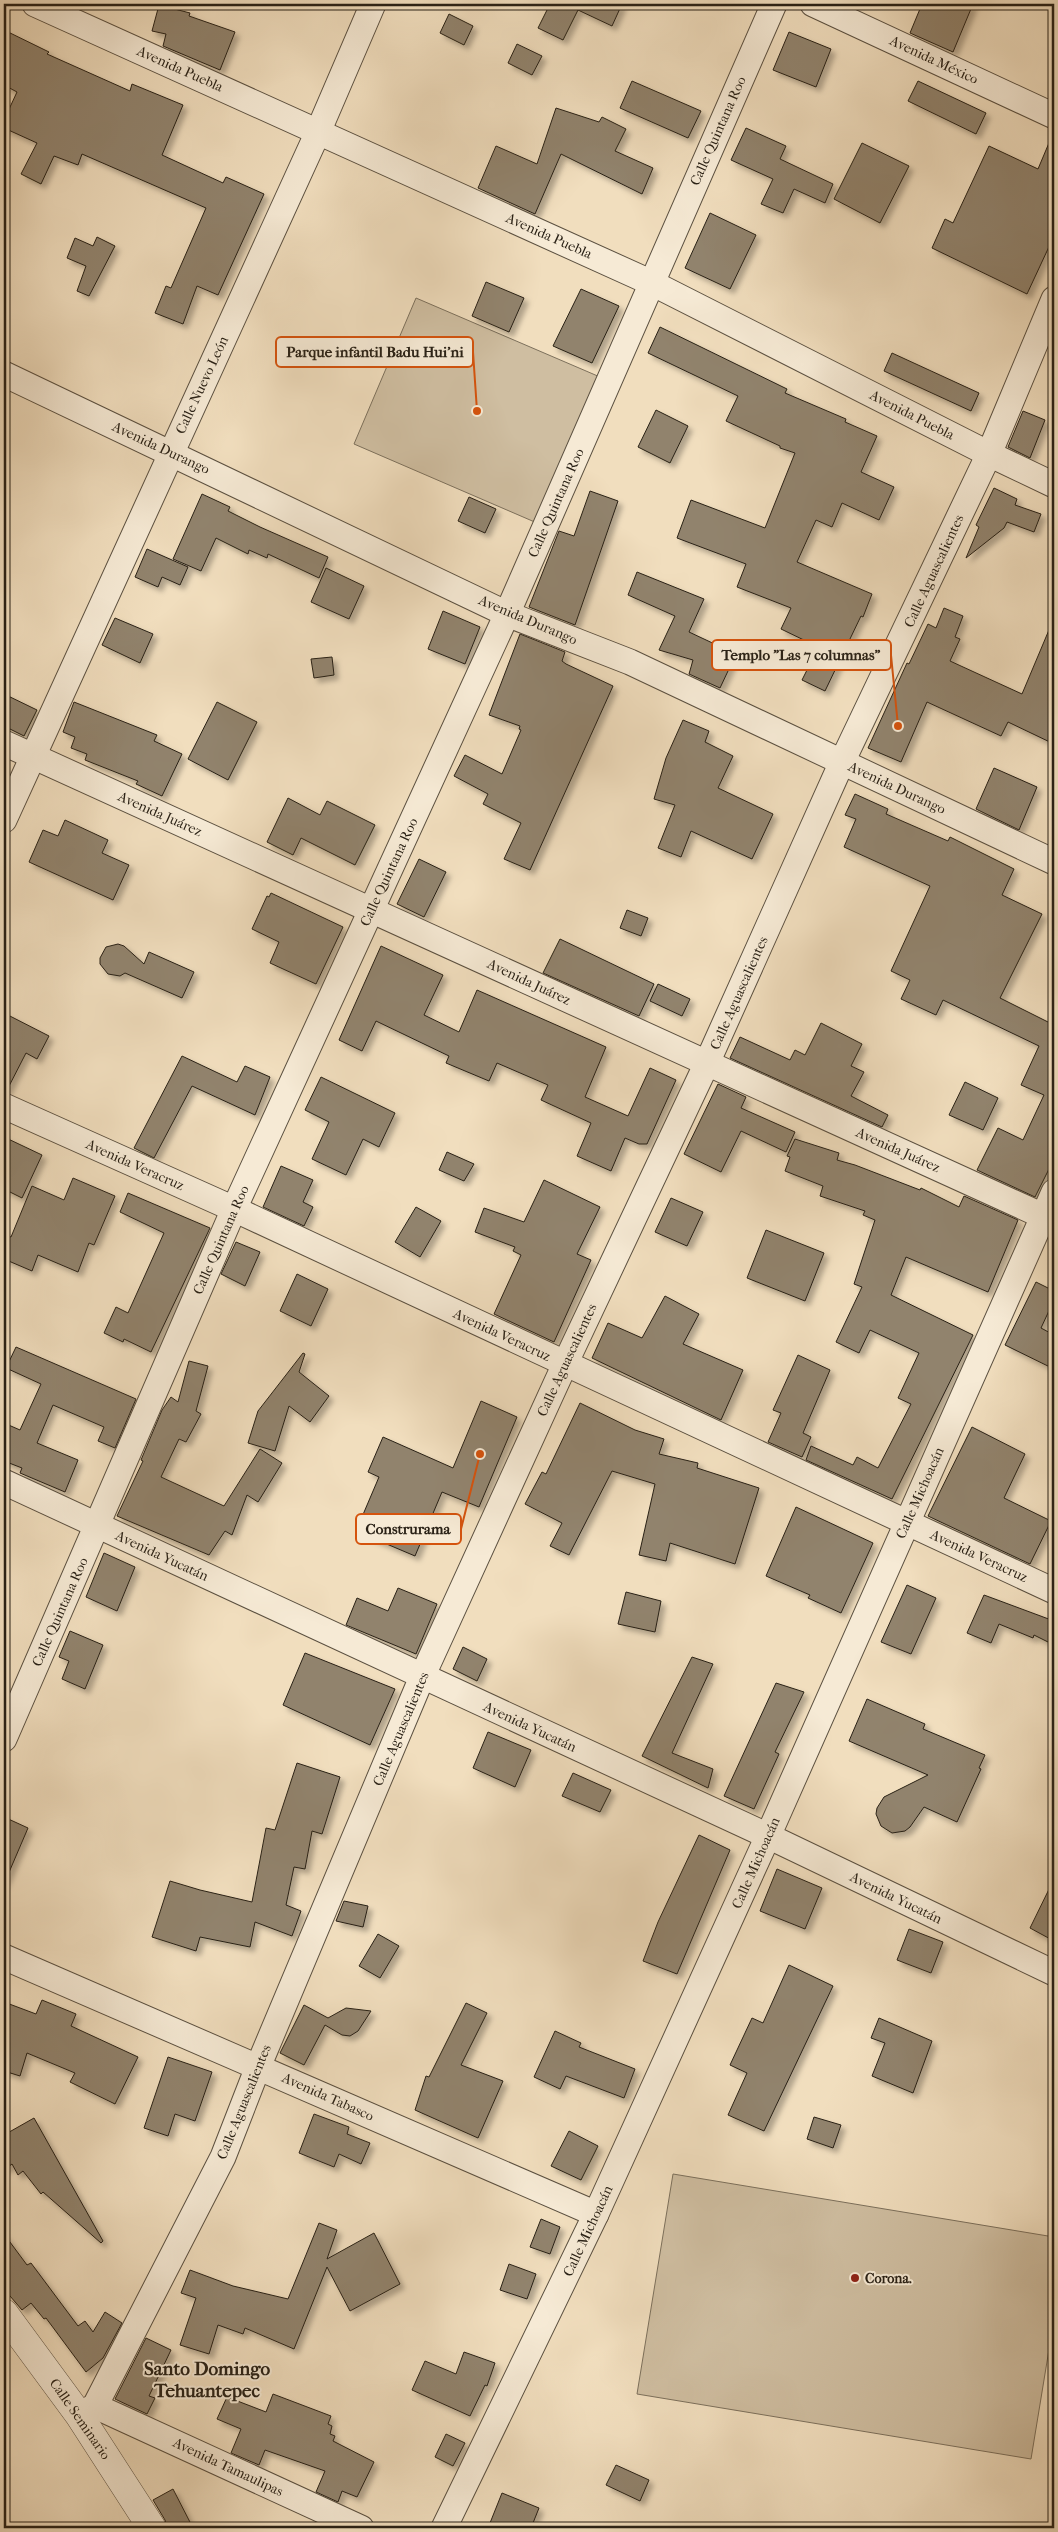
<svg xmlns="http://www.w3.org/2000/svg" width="1058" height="2532" font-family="'IM FELL French Canon',serif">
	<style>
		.green { fill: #cfbea1; stroke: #7c705c }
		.building { fill: #91836d; stroke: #292116; filter: url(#shadow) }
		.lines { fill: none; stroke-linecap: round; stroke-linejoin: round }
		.minor-casing { stroke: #5b5040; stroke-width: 27 }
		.tertiary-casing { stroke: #5b5040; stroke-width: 29 }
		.minor { stroke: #f6ead5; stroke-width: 25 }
		.tertiary { stroke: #f6ead5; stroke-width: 28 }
		.poi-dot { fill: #8f2418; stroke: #f6ead5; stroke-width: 2 }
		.labels { text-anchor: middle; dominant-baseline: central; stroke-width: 4; stroke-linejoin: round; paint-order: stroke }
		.street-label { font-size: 14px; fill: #292116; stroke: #f6ead5 }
		.poi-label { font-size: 14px; font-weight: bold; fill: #292116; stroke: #f6ead5; text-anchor: start }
		.district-label { font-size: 19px; font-weight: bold; fill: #292116; stroke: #f6ead5 }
		.leader { fill: none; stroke: #d5530d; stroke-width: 2 }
		.callout-dot { fill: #d5530d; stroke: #f6ead5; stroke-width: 2 }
		.callout { fill: #f6ead5; stroke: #d5530d; stroke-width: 2 }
		.callout-label { font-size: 15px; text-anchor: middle; font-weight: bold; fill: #292116 }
	</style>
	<defs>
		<filter id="shadow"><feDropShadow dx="4.5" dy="4.5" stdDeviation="2.5" flood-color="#0004"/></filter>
	</defs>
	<rect width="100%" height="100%" fill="#f1debe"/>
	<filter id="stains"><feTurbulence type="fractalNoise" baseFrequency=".004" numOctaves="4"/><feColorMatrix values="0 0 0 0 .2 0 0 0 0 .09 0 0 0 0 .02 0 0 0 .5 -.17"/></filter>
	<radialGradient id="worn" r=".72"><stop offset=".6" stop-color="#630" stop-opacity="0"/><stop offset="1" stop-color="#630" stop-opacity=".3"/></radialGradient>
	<g class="green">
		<polygon points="416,298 600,377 537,523 354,444"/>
		<polygon points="673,2174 1054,2237 1054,2319 1031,2459 637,2394"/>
	</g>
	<g class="building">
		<polygon points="550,4 622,4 612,26 578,10 563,40 538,28"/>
		<polygon points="922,4 973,4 953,52 910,33"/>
		<polygon points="159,5 190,13 189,16 235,32 220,70 163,46 166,34 152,31"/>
		<polygon points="449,14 473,26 464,45 440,33"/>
		<polygon points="4,30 49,52 47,54 130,91 132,84 183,105 162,155 223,183 226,177 264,194 218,295 197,286 183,324 155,313 166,286 171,288 206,208 82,154 78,165 54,156 41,184 21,174 37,143 4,128 4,120 17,92 4,85"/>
		<polygon points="789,32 831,49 816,87 773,70"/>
		<polygon points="517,44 542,56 532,75 508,63"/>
		<polygon points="632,81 701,111 688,138 620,108"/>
		<polygon points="918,81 986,113 976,134 908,101"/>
		<polygon points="556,108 599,122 602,117 626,129 615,151 653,168 642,194 561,154 535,214 478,188 496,146 537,164"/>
		<polygon points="746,128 786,146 780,159 833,184 825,203 794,189 783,213 761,204 773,179 731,160"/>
		<polygon points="1054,131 1054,236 1027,294 932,248 945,219 953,223 989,146 1038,169"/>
		<polygon points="862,143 909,166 880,223 834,199"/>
		<polygon points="710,213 756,235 730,289 685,268"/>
		<polygon points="97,237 115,246 89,296 77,291 86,266 67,258 75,238 93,246"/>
		<polygon points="486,282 524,298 509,332 472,316"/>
		<polygon points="581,289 619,306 592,363 553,346"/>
		<polygon points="660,327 787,389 785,393 846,419 845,422 877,436 861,472 894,487 879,520 842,503 832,527 816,520 797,562 872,594 863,617 861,616 825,691 802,680 816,652 805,647 808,642 781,629 791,608 737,587 746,564 677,538 691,500 765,528 795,453 780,448 780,446 726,421 738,396 648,353"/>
		<polygon points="892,353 979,393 971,411 884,371"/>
		<polygon points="656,410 688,426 670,463 638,447"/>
		<polygon points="1023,411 1045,420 1030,458 1008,447"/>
		<polygon points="994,488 1017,499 1015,505 1041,514 1034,532 1007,522 1004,528 966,558 979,527 976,525"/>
		<polygon points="590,491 618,501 575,625 529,607 559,531 574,536"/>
		<polygon points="202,494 230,507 228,511 260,527 328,557 319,578 268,554 267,558 249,550 248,554 216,538 201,571 173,559"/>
		<polygon points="469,497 496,509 485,533 458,521"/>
		<polygon points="147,549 188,567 180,585 162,577 158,587 135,577"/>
		<polygon points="326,568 364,586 349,619 311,602"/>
		<polygon points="637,572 704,599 689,632 736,654 720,688 689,674 693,660 659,650 675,616 628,595"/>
		<polygon points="944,608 963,616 955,637 960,639 950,661 1022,694 1054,618 1054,744 1008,722 1001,736 927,702 901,762 868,748 907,663 909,664 928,624 936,628"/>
		<polygon points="443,611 480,627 465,664 428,649"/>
		<polygon points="115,618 153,634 140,663 102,645"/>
		<polygon points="520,634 565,652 562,661 566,664 613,686 530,870 504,859 521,823 483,804 488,794 454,776 465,755 502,774 521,730 519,729 520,726 489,715"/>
		<polygon points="332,657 334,675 314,678 311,659"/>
		<polygon points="4,694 37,710 24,736 4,726"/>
		<polygon points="74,702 157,735 154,741 182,754 162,796 136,784 138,781 85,760 87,754 71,748 75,737 63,732"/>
		<polygon points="217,702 257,722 228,780 188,759"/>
		<polygon points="683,720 709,731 705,742 733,756 718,788 773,814 752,859 691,831 681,857 658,848 675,805 654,799 666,758"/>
		<polygon points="994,768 1037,787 1019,830 976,809"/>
		<polygon points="855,794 888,809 886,814 948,841 950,837 1014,869 1002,895 1042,914 1000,998 1050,1023 1054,1012 1054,1159 1035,1197 977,1170 998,1128 1023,1140 1044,1095 1021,1085 1039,1046 943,1000 936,1015 901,999 910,980 891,971 930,886 844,847 856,819 845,815"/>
		<polygon points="288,798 320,815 327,801 375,825 355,865 301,838 293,855 267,842"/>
		<polygon points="65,820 108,840 102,853 129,865 113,900 29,862 43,830 58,836"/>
		<polygon points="419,859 446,872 424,917 397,904"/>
		<polygon points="271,893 343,927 316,984 270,963 279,942 252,929 267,896 269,897"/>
		<polygon points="627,910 648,918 641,936 620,928"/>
		<polygon points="560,939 654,984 639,1016 543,973"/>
		<polygon points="118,944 124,946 144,964 149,952 194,972 182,998 125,973 120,976 108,974 100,964 100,958 106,947"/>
		<polygon points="381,946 443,975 424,1015 459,1032 477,990 606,1047 585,1097 628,1116 650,1068 676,1080 647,1144 639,1144 625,1138 611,1171 577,1156 591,1123 541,1100 548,1085 497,1063 489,1081 446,1063 449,1056 376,1021 362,1051 339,1040"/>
		<polygon points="658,984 690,999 682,1016 650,1001"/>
		<polygon points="4,1013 49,1036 37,1059 26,1053 6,1092 4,1092"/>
		<polygon points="821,1023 862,1044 851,1066 864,1072 851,1096 888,1115 882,1127 730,1058 740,1037 790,1060 795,1050 805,1055"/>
		<polygon points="182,1056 237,1082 245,1066 270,1077 255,1115 192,1086 154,1158 134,1148"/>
		<polygon points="321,1077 395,1113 379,1147 363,1139 346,1175 312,1159 329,1122 305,1110"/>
		<polygon points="965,1082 998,1098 983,1130 949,1115"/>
		<polygon points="718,1084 746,1097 741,1108 795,1132 786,1152 741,1131 721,1172 684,1154"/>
		<polygon points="4,1137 42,1155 22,1198 4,1189"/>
		<polygon points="795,1139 839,1153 837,1160 855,1165 920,1190 921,1188 959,1207 964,1196 1018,1220 988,1292 906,1257 891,1295 973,1335 892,1499 806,1460 811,1446 853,1465 857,1457 878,1468 911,1404 898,1398 919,1353 870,1330 859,1353 836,1342 862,1287 854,1284 875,1220 863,1215 865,1211 820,1196 823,1186 785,1171 790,1157 787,1156"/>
		<polygon points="447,1152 474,1164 464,1181 439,1170"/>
		<polygon points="281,1166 313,1180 303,1202 313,1207 304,1226 263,1207"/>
		<polygon points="73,1178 115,1196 94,1245 89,1243 78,1272 38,1255 32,1271 4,1259 4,1235 11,1237 32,1186 64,1200"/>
		<polygon points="544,1180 600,1207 577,1254 591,1260 554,1342 494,1314 521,1255 513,1251 515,1247 475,1232 484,1208 524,1222"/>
		<polygon points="128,1193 210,1228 151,1352 124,1339 123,1342 104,1333 116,1307 128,1313 164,1233 120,1212"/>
		<polygon points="671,1198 703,1212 687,1246 655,1232"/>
		<polygon points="416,1207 441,1221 420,1257 395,1242"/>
		<polygon points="766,1230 824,1253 805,1301 747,1278"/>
		<polygon points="236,1242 260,1252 245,1286 221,1274"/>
		<polygon points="297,1274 328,1289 311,1326 280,1311"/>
		<polygon points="1036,1282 1054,1291 1054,1300 1041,1328 1054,1335 1054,1369 1005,1345"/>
		<polygon points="665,1296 699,1314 683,1344 743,1370 721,1420 592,1358 608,1323 642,1338"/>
		<polygon points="16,1347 136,1399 115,1448 98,1441 104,1427 53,1405 37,1443 78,1460 65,1492 20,1473 22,1468 4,1461 4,1423 20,1430 41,1384 6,1368"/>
		<polygon points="303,1353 305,1354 299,1372 329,1396 310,1422 289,1406 275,1451 248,1443 258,1411"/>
		<polygon points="798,1355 830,1370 803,1433 811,1437 802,1457 768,1442 781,1413 773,1410"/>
		<polygon points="189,1361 208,1366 196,1411 201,1414 186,1442 179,1439 161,1477 224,1506 260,1449 282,1463 258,1502 247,1495 232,1535 225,1531 209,1555 117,1516 143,1461 141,1460 162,1410 171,1397 178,1402"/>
		<polygon points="481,1401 517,1417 479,1507 442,1492 415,1556 356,1531 379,1477 368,1472 383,1437 453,1468"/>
		<polygon points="580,1403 635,1430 664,1439 659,1454 698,1463 697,1468 759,1488 735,1564 670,1543 666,1561 639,1555 655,1484 612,1471 569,1555 550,1546 562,1523 525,1504 542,1472 546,1474"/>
		<polygon points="972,1427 1025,1454 1004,1498 1051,1521 1030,1564 928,1516"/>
		<polygon points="796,1507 873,1543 841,1613 808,1598 810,1595 766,1576"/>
		<polygon points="104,1553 135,1567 117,1611 86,1597"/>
		<polygon points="907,1585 936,1598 911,1654 881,1642"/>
		<polygon points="398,1588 437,1604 416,1654 346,1625 357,1598 388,1611"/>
		<polygon points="626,1592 661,1601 655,1632 618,1624"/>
		<polygon points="984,1595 1054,1621 1054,1645 1034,1635 1033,1638 999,1624 991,1643 967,1633"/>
		<polygon points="70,1631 103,1645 85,1689 62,1679 69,1661 59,1657"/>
		<polygon points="463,1647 487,1659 477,1681 453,1669"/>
		<polygon points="305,1653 395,1689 370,1745 283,1705"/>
		<polygon points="692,1657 713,1664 672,1753 713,1769 708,1788 642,1756"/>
		<polygon points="776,1683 804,1692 775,1752 779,1754 754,1809 724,1796"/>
		<polygon points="867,1699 925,1724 923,1729 985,1755 979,1768 981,1769 957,1822 924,1807 910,1827 905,1831 892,1833 881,1826 876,1814 877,1808 884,1797 928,1775 849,1741"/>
		<polygon points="488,1732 531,1750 515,1787 473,1768"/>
		<polygon points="297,1763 340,1777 322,1834 312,1831 305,1869 294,1867 286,1905 301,1911 292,1936 255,1922 250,1947 200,1937 196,1951 152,1937 170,1881 200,1890 252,1902 266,1828 275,1830"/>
		<polygon points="573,1773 611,1790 600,1812 562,1796"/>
		<polygon points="4,1817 28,1828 4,1884"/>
		<polygon points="699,1835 730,1850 677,1974 643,1961 658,1922"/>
		<polygon points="777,1869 822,1888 805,1929 760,1911"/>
		<polygon points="1054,1879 1054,1941 1030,1928"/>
		<polygon points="344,1901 368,1906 363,1927 336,1921"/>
		<polygon points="909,1929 943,1942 931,1973 897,1960"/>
		<polygon points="378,1934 399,1946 380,1978 359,1966"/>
		<polygon points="789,1965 833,1986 764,2131 728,2115 747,2073 730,2065 752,2018 763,2023"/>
		<polygon points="42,2000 76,2014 71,2026 138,2057 115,2104 70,2082 75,2073 27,2053 20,2076 4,2071 4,2002 36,2014"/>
		<polygon points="466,2003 487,2013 461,2065 503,2081 478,2138 415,2110 426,2076 429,2077"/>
		<polygon points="304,2005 328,2018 346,2008 371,2011 358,2031 350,2036 342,2035 325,2025 304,2065 280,2053"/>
		<polygon points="879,2018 932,2041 913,2093 872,2076 885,2043 871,2038"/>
		<polygon points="555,2031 581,2043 579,2047 635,2069 624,2098 566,2076 560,2089 534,2077"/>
		<polygon points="168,2057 212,2072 195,2121 175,2114 168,2136 144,2128"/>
		<polygon points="314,2114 349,2127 347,2134 370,2143 361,2164 339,2154 334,2167 299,2153"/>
		<polygon points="814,2117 841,2125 833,2148 807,2139"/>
		<polygon points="34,2118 103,2241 101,2243 43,2192 41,2194 23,2171 18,2175 12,2164 4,2170 4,2135"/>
		<polygon points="569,2131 598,2146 581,2180 551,2166"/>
		<polygon points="541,2219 560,2227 550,2254 530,2247"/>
		<polygon points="319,2223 337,2230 327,2259 374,2233 400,2284 350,2311 327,2267 294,2349 245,2328 243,2334 218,2325 209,2354 180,2345 196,2298 181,2293 190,2270 233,2286 288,2299"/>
		<polygon points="4,2234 27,2265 31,2263 78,2326 85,2321 93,2332 105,2312 122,2323 103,2358 86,2372 46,2318 44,2319 31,2303 22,2310 4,2289"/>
		<polygon points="509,2264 536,2274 527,2299 500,2290"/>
		<polygon points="146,2338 171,2350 149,2396 155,2398 147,2414 115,2399"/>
		<polygon points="464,2352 495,2363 487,2386 485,2385 470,2416 412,2390 425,2361 456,2374"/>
		<polygon points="273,2394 331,2416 328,2424 332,2426 330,2434 335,2436 333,2441 374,2462 357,2497 342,2491 338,2502 316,2492 325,2471 265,2450 259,2465 231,2453 241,2429 217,2419 227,2397 266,2412"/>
		<polygon points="446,2434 465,2443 453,2466 435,2457"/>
		<polygon points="616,2465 649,2480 640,2501 606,2485"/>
		<polygon points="173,2489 193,2528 167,2528 165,2520 153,2500"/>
		<polygon points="502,2493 539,2508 531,2528 488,2528"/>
	</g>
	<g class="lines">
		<defs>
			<g id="minor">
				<polyline points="35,4 652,283 989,454 1054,485"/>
				<polyline points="813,4 1054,116"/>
				<polyline points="4,374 507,614 630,662 1054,862"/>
				<polyline points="4,743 1054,1221"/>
				<polyline points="4,820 318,132 373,4"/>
				<polyline points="4,1106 234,1209 1054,1591"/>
				<polyline points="4,1482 768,1836 1054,1973"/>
				<polyline points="4,1739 234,1209 507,614 774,4"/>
				<polyline points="4,1957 596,2214"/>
				<polyline points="95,2406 361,2528"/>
				<polyline points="79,2415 95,2406 223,2157 258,2067 422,1677 565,1364 707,1063 842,762 989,454 1054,299"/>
				<polyline points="444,2528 596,2214 768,1836 1054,1192"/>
			</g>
			<polyline id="tertiary" points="4,2313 79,2415 152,2528"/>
		</defs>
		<use href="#minor" class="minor-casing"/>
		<use href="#tertiary" class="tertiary-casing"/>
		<use href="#minor" class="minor"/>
		<use href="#tertiary" class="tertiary"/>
	</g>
	<circle class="poi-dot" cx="855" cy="2278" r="5"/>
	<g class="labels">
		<g class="street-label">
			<text transform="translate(934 60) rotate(25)">Avenida México</text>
			<text transform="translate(180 69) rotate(24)">Avenida Puebla</text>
			<text transform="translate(718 131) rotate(-66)">Calle Quintana Roo</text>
			<text transform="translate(549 236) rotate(24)">Avenida Puebla</text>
			<text transform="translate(202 385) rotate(-65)">Calle Nuevo León</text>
			<text transform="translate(912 415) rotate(27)">Avenida Puebla</text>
			<text transform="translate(161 448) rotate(25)">Avenida Durango</text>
			<text transform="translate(556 503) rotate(-66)">Calle Quintana Roo</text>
			<text transform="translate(934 571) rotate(-65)">Calle Aguascalientes</text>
			<text transform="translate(528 620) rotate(23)">Avenida Durango</text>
			<text transform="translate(897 788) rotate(25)">Avenida Durango</text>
			<text transform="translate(160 814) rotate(24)">Avenida Juárez</text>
			<text transform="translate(389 872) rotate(-65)">Calle Quintana Roo</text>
			<text transform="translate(529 982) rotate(25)">Avenida Juárez</text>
			<text transform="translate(739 993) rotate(-66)">Calle Aguascalientes</text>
			<text transform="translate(898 1150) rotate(24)">Avenida Juárez</text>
			<text transform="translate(135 1165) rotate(24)">Avenida Veracruz</text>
			<text transform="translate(221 1240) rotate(-66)">Calle Quintana Roo</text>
			<text transform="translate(502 1335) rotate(25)">Avenida Veracruz</text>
			<text transform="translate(567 1360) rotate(-65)">Calle Aguascalientes</text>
			<text transform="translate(920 1493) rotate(-66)">Calle Michoacán</text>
			<text transform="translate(162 1556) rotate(25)">Avenida Yucatán</text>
			<text transform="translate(979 1556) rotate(25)">Avenida Veracruz</text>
			<text transform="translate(60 1612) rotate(-66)">Calle Quintana Roo</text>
			<text transform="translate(530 1727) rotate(25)">Avenida Yucatán</text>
			<text transform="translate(401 1729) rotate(-67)">Calle Aguascalientes</text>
			<text transform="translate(756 1863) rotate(-66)">Calle Michoacán</text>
			<text transform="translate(896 1898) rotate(26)">Avenida Yucatán</text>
			<text transform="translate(328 2097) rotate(24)">Avenida Tabasco</text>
			<text transform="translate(244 2102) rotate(-68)">Calle Aguascalientes</text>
			<text transform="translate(588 2231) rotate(-65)">Calle Michoacán</text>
			<text transform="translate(80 2419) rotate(55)">Calle Seminario</text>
			<text transform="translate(228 2467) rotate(25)">Avenida Tamaulipas</text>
		</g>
		<g class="poi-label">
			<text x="865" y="2278">Corona.</text>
		</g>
		<g class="district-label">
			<text x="207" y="2369">Santo Domingo<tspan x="207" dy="22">Tehuantepec</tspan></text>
		</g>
	</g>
	<path class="leader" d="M477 411L473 352M898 726L891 655M480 1454L461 1529"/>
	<g class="callout-dot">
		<circle cx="477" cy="411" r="5"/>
		<circle cx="898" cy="726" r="5"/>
		<circle cx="480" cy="1454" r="5"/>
	</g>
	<g class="callout">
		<rect x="276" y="337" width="197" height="30" rx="5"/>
		<rect x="712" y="640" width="179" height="30" rx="5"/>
		<rect x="356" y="1514" width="105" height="30" rx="5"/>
	</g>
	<g class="callout-label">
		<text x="375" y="357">Parque infantil Badu Hui'ni</text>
		<text x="801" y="660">Templo "Las 7 columnas"</text>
		<text x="408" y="1534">Construrama</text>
	</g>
	<rect width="1058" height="2532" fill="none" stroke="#f1debe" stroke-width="20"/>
	<rect x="5" y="5" width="1048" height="2522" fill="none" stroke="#292116" stroke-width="2.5"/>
	<rect x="10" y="10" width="1038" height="2512" fill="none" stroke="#292116"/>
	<rect width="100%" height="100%" filter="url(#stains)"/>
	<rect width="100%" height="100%" fill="url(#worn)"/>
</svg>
